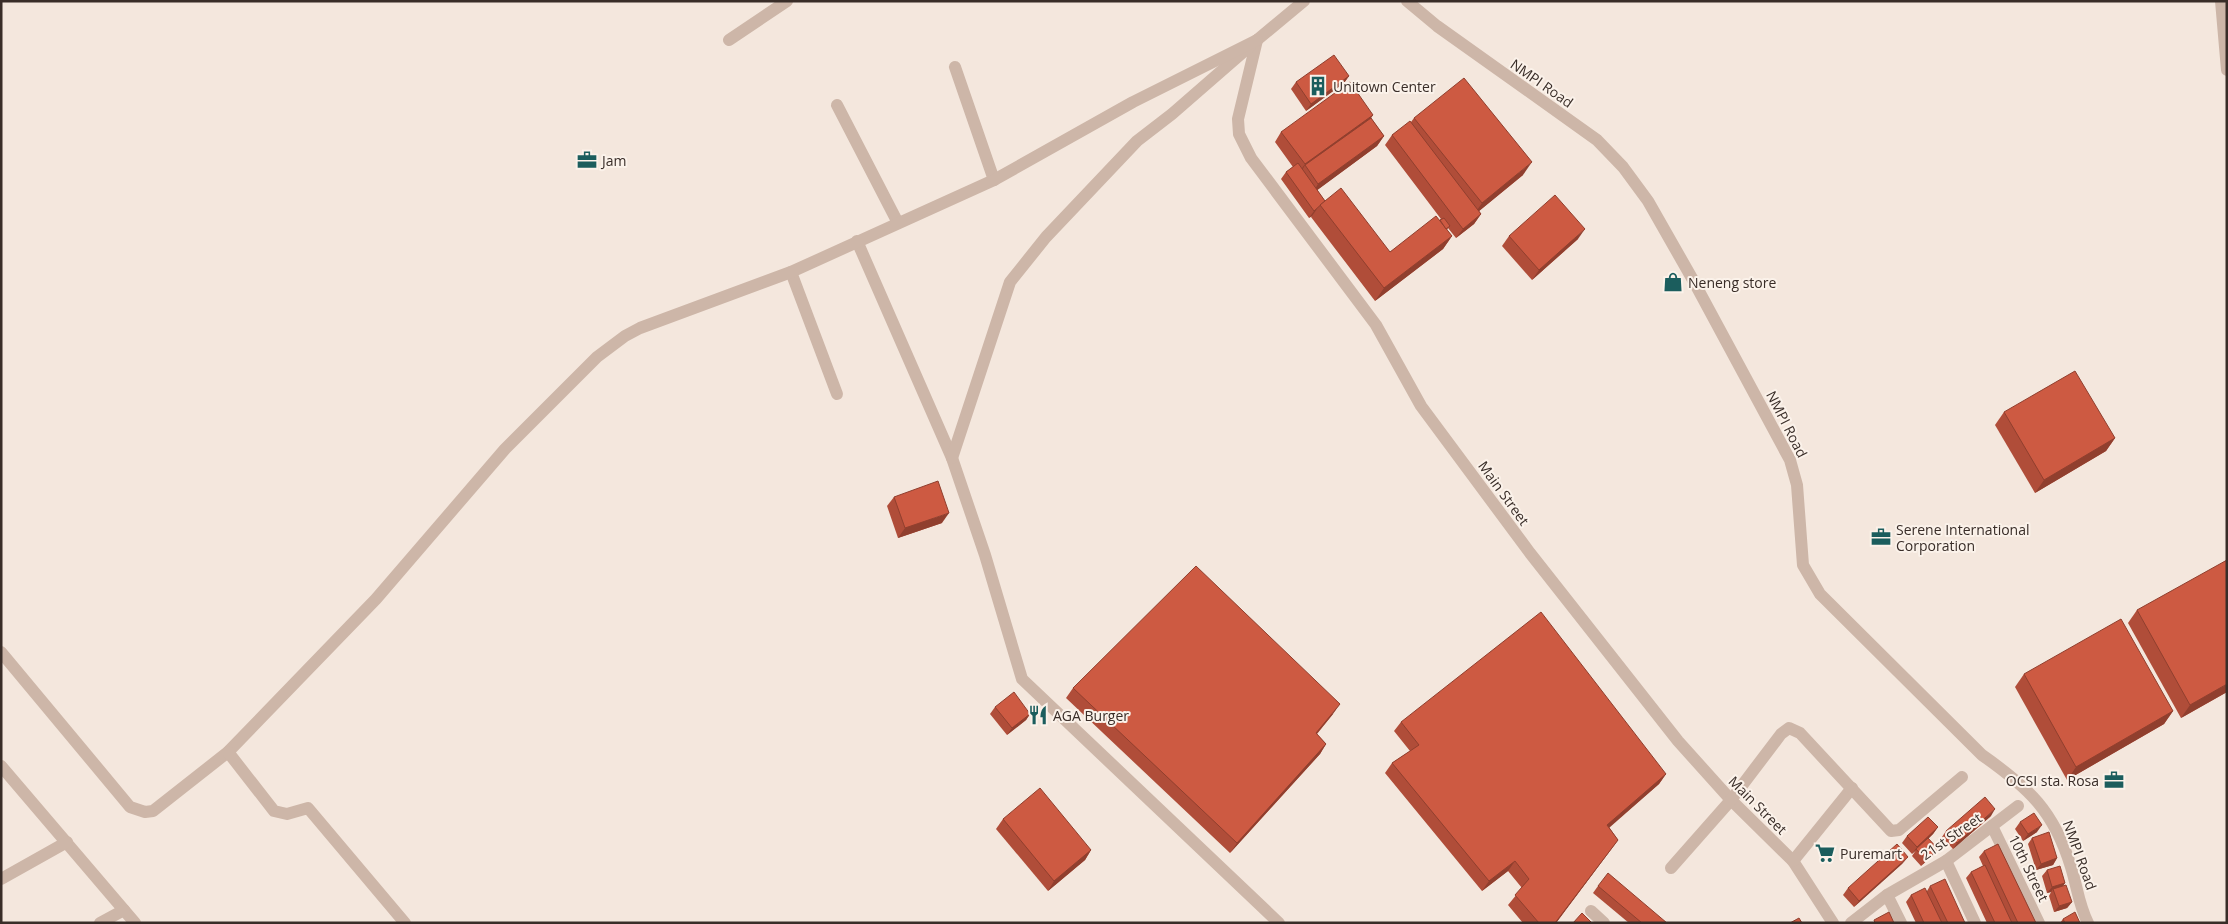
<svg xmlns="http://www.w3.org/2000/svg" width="2228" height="924" font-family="'Open Sans',sans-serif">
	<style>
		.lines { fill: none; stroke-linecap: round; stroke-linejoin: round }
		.street { stroke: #cdb6a8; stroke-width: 12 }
		.wall { fill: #b04d39 }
		.shaded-wall { fill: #903f2e }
		.building { fill: #cd5a42; stroke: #903f2e }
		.labels { text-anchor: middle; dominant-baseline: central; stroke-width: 4; stroke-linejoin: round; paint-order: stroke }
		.street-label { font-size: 14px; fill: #392d28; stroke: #fbf2ea }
		.poi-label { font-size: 14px; fill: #392d28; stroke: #fbf2ea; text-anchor: start }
	</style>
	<rect width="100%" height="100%" fill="#f4e7dd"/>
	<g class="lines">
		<g class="street">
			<path d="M 1407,1 L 1437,26 L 1597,140 L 1623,167 L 1648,201 L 1693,280 L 1790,460 L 1797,485 L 1803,565 L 1820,594 L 1982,755 C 2029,788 2054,811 2071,867 C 2077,886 2079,906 2088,923"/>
			<polyline points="2221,1 2227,70"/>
			<polyline points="729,40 787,1"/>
			<polyline points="1257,40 1238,119 1239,134 1251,158 1376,325 1421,406 1530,553 1678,741 1731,800 1793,861 1833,923"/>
			<polyline points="955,67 994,180"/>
			<polyline points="837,105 898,223"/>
			<polyline points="857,241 952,458 985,555 1022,679 1279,923"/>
			<polyline points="791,272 837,394"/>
			<polyline points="952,458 1010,282 1046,237 1137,141 1172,114 1257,40 1304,1"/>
			<polyline points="1,652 130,807 145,812 153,811 228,752 376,599 505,449 597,357 625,336 640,328 791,272 994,180 1133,102 1257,40"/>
			<polyline points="228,752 274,811 287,814 308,808 405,923"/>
			<polyline points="1,766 135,923"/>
			<polyline points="1992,826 2039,923"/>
			<polyline points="1793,861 1852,788"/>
			<polyline points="1946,861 1975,923"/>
			<polyline points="1671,868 1731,800 1781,734 1789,728 1800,733 1891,831 1899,830 1962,777"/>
			<polyline points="1,879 67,842"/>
			<polyline points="1887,895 1901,923"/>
			<polyline points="1591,911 1604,923"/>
			<polyline points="100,923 124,910"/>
			<polyline points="1851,923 1887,895 1946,861 2018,806"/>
		</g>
	</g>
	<g class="wall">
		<polygon points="1349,76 1344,83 1306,111 1291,89 1296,82"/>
		<polygon points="1373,115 1371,118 1384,136 1377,146 1317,190 1325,201 1390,252 1441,219 1385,145 1392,135 1411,122 1414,118 1523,175 1479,211 1481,214 1474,224 1456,238 1448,228 1447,230 1452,236 1443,249 1375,301 1311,217 1312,216 1309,218 1281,179 1286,172 1293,167 1275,142 1281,132"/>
		<polygon points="1509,236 1578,239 1532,280 1502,246"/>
		<polygon points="2004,412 2115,438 2106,451 2035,493 1995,425"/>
		<polygon points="894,497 942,523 898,538 887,506"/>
		<polygon points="2137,610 2227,692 2181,718 2128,623"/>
		<polygon points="2024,674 2173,711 2164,724 2067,780 2015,687"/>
		<polygon points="1073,688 1333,714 1317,734 1326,744 1320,754 1230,853 1066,698"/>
		<polygon points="995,707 1030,714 1026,720 1007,735 990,714"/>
		<polygon points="1401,722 1666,774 1659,784 1609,827 1618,840 1556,923 1523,923 1508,905 1522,888 1508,871 1482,891 1385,773 1392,763 1410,751 1394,731"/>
		<polygon points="1991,816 1953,849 1942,837 1946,831"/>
		<polygon points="1003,819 1091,850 1085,860 1048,891 996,829"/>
		<polygon points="2020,822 2037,832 2023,841 2015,829"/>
		<polygon points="1938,827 1933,834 1926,841 1938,849 1933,855 1921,866 1912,856 1916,850 1912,854 1902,843 1907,836"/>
		<polygon points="2032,838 2057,858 2053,865 2036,870 2028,844"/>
		<polygon points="1984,851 2036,923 1987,923 1966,878 1971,872 1983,866 1979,857"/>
		<polygon points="1903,863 1854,907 1843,895 1848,888"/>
		<polygon points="2047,870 2065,883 2063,886 2072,902 2067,908 2054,912 2049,896 2051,892 2047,893 2042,876"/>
		<polygon points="1598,886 1667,923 1629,923 1593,893"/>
		<polygon points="1930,886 1965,923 1916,923 1906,902 1911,895 1927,891"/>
		<polygon points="2063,919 2080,923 2060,923"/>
	</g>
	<g class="shaded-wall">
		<polygon points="1349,76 1344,83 1306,111 1311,104"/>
		<polygon points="1373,115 1366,125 1305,165 1301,172 1298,174 1305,164"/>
		<polygon points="1384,136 1377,146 1312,194 1318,184"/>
		<polygon points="1532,162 1523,175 1473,216 1482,203"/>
		<polygon points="1317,209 1312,216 1309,218 1314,211"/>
		<polygon points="1481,214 1474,224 1456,238 1463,229"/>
		<polygon points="1585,229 1578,239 1532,280 1539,270"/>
		<polygon points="1452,236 1443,249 1375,301 1384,288"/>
		<polygon points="2115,438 2106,451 2035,493 2044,480"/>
		<polygon points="949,513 942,523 898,538 905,528"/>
		<polygon points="2227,684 2227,692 2181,718 2190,705"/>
		<polygon points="1340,704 1333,714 1309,743 1316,733"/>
		<polygon points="2173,711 2164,724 2067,780 2076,767"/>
		<polygon points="1030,714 1026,720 1007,735 1012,728"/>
		<polygon points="1326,744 1320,754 1230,853 1237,843"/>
		<polygon points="1666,774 1659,784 1601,835 1607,825"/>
		<polygon points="1995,809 1991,816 1953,849 1957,843"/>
		<polygon points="2042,825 2037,832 2023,841 2028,834"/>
		<polygon points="1938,827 1933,834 1912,854 1917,847"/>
		<polygon points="1618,840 1556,923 1555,923"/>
		<polygon points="1938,849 1933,855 1921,866 1926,860"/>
		<polygon points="1091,850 1085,860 1048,891 1054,881"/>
		<polygon points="1908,857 1903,863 1854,907 1859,901"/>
		<polygon points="2057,858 2053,865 2036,870 2041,864"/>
		<polygon points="1515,861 1508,871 1482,891 1489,881"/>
		<polygon points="2065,883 2061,889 2053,889 2051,892 2047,893 2052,887"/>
		<polygon points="2072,902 2067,908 2054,912 2059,906"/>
	</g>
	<g class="building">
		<polygon points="1334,55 1349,76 1311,104 1296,82"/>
		<polygon points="1464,78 1532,162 1482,203 1414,118"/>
		<polygon points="1350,82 1373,115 1305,164 1281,132"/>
		<polygon points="1371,118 1384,136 1318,184 1305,165"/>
		<polygon points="1410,121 1481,214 1463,229 1392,135"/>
		<polygon points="1298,163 1325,201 1314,211 1286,172"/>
		<polygon points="1341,188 1390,252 1436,216 1452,236 1384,288 1320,205"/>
		<polygon points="1555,195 1585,229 1539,270 1509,236"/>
		<polygon points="1444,218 1450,226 1446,229 1440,220"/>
		<polygon points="2075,371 2115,438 2044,480 2004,412"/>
		<polygon points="938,481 949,513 905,528 894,497"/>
		<polygon points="2227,560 2227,684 2190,705 2137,610"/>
		<polygon points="1196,566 1340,704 1316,733 1326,744 1237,843 1073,688"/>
		<polygon points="1541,612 1666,774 1607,825 1618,840 1555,923 1539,923 1515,895 1529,879 1515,861 1489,881 1392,763 1419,745 1401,722"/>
		<polygon points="2121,619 2173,711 2076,767 2024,674"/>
		<polygon points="1014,692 1030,714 1012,728 995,707"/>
		<polygon points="1040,788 1091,850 1054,881 1003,819"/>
		<polygon points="1985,797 1995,809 1957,843 1946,831"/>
		<polygon points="2034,813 2042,825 2028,834 2020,822"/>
		<polygon points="1928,817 1938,827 1917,847 1907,836"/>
		<polygon points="2049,832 2057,858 2041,864 2032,838"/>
		<polygon points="1928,838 1938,849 1926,860 1916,849"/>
		<polygon points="1897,844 1908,857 1859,901 1848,888"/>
		<polygon points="1998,844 2036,923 2018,923 1984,851"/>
		<polygon points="1985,865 2012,923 1995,923 1971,872"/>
		<polygon points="2060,866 2065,883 2052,887 2047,870"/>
		<polygon points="1608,873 1667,923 1642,923 1598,886"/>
		<polygon points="1945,879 1965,923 1948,923 1930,886"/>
		<polygon points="2066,885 2072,902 2059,906 2053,889"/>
		<polygon points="1925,888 1942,923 1924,923 1911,895"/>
		<polygon points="1889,912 1894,923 1875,923 1874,920"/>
		<polygon points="2075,912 2080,923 2065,923 2063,919"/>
		<polygon points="1582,913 1592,923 1573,923"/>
		<polygon points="1799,918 1802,923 1790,923"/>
	</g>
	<defs>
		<symbol id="building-bare" viewBox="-9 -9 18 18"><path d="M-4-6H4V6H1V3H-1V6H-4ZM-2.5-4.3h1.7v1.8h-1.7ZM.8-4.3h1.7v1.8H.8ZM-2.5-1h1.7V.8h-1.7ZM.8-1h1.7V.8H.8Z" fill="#1b5d5d" stroke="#fbf2ea" stroke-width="2.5" paint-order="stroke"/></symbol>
		<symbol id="office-bare" viewBox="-9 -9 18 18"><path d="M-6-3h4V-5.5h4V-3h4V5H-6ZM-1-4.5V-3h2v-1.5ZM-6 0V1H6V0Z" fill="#1b5d5d" stroke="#fbf2ea" stroke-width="2.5" paint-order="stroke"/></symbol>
		<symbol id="shop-bare" viewBox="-9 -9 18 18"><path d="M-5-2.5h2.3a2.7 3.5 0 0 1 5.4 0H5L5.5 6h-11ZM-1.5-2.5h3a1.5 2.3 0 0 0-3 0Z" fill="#1b5d5d" stroke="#fbf2ea" stroke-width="2.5" paint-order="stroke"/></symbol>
		<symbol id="restaurant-bare" viewBox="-9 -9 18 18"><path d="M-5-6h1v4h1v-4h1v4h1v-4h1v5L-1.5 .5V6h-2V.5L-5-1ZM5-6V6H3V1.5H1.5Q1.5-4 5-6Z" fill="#1b5d5d" stroke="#fbf2ea" stroke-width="2.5" paint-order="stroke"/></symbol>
		<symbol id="supermarket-bare" viewBox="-9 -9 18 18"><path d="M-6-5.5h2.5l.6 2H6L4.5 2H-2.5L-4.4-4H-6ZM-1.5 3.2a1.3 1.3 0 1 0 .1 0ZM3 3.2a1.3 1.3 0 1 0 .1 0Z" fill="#1b5d5d" stroke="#fbf2ea" stroke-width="2.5" paint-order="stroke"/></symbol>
	</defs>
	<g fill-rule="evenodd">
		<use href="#building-bare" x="1304" y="72" width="28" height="28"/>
		<use href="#office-bare" x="573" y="146" width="28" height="28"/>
		<use href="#shop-bare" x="1659" y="268" width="28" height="28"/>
		<use href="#office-bare" x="1867" y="523" width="28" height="28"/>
		<use href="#restaurant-bare" x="1024" y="701" width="28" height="28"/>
		<use href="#office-bare" x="2100" y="766" width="28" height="28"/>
		<use href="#supermarket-bare" x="1811" y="839" width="28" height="28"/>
	</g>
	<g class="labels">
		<g class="street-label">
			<text transform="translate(1542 83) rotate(35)">NMPI Road</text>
			<text transform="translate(1787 424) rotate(63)">NMPI Road</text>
			<text transform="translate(1504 493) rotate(54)">Main Street</text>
			<text transform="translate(1758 805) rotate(45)">Main Street</text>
			<text transform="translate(1951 836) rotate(-35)">21st Street</text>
			<text transform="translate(2080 855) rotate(70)">NMPI Road</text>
			<text transform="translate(2029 868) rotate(64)">10th Street</text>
		</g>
		<g class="poi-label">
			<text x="1333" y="86">Unitown Center</text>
			<text x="602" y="160">Jam</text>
			<text x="1688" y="282">Neneng store</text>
			<text x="1896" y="529">Serene International<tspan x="1896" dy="16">Corporation</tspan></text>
			<text x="1053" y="715">AGA Burger</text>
			<text x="2099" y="780" text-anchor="end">OCSI sta. Rosa</text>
			<text x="1840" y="853">Puremart</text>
		</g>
	</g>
	<rect width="2228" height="924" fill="none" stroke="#392d28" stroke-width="5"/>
</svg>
